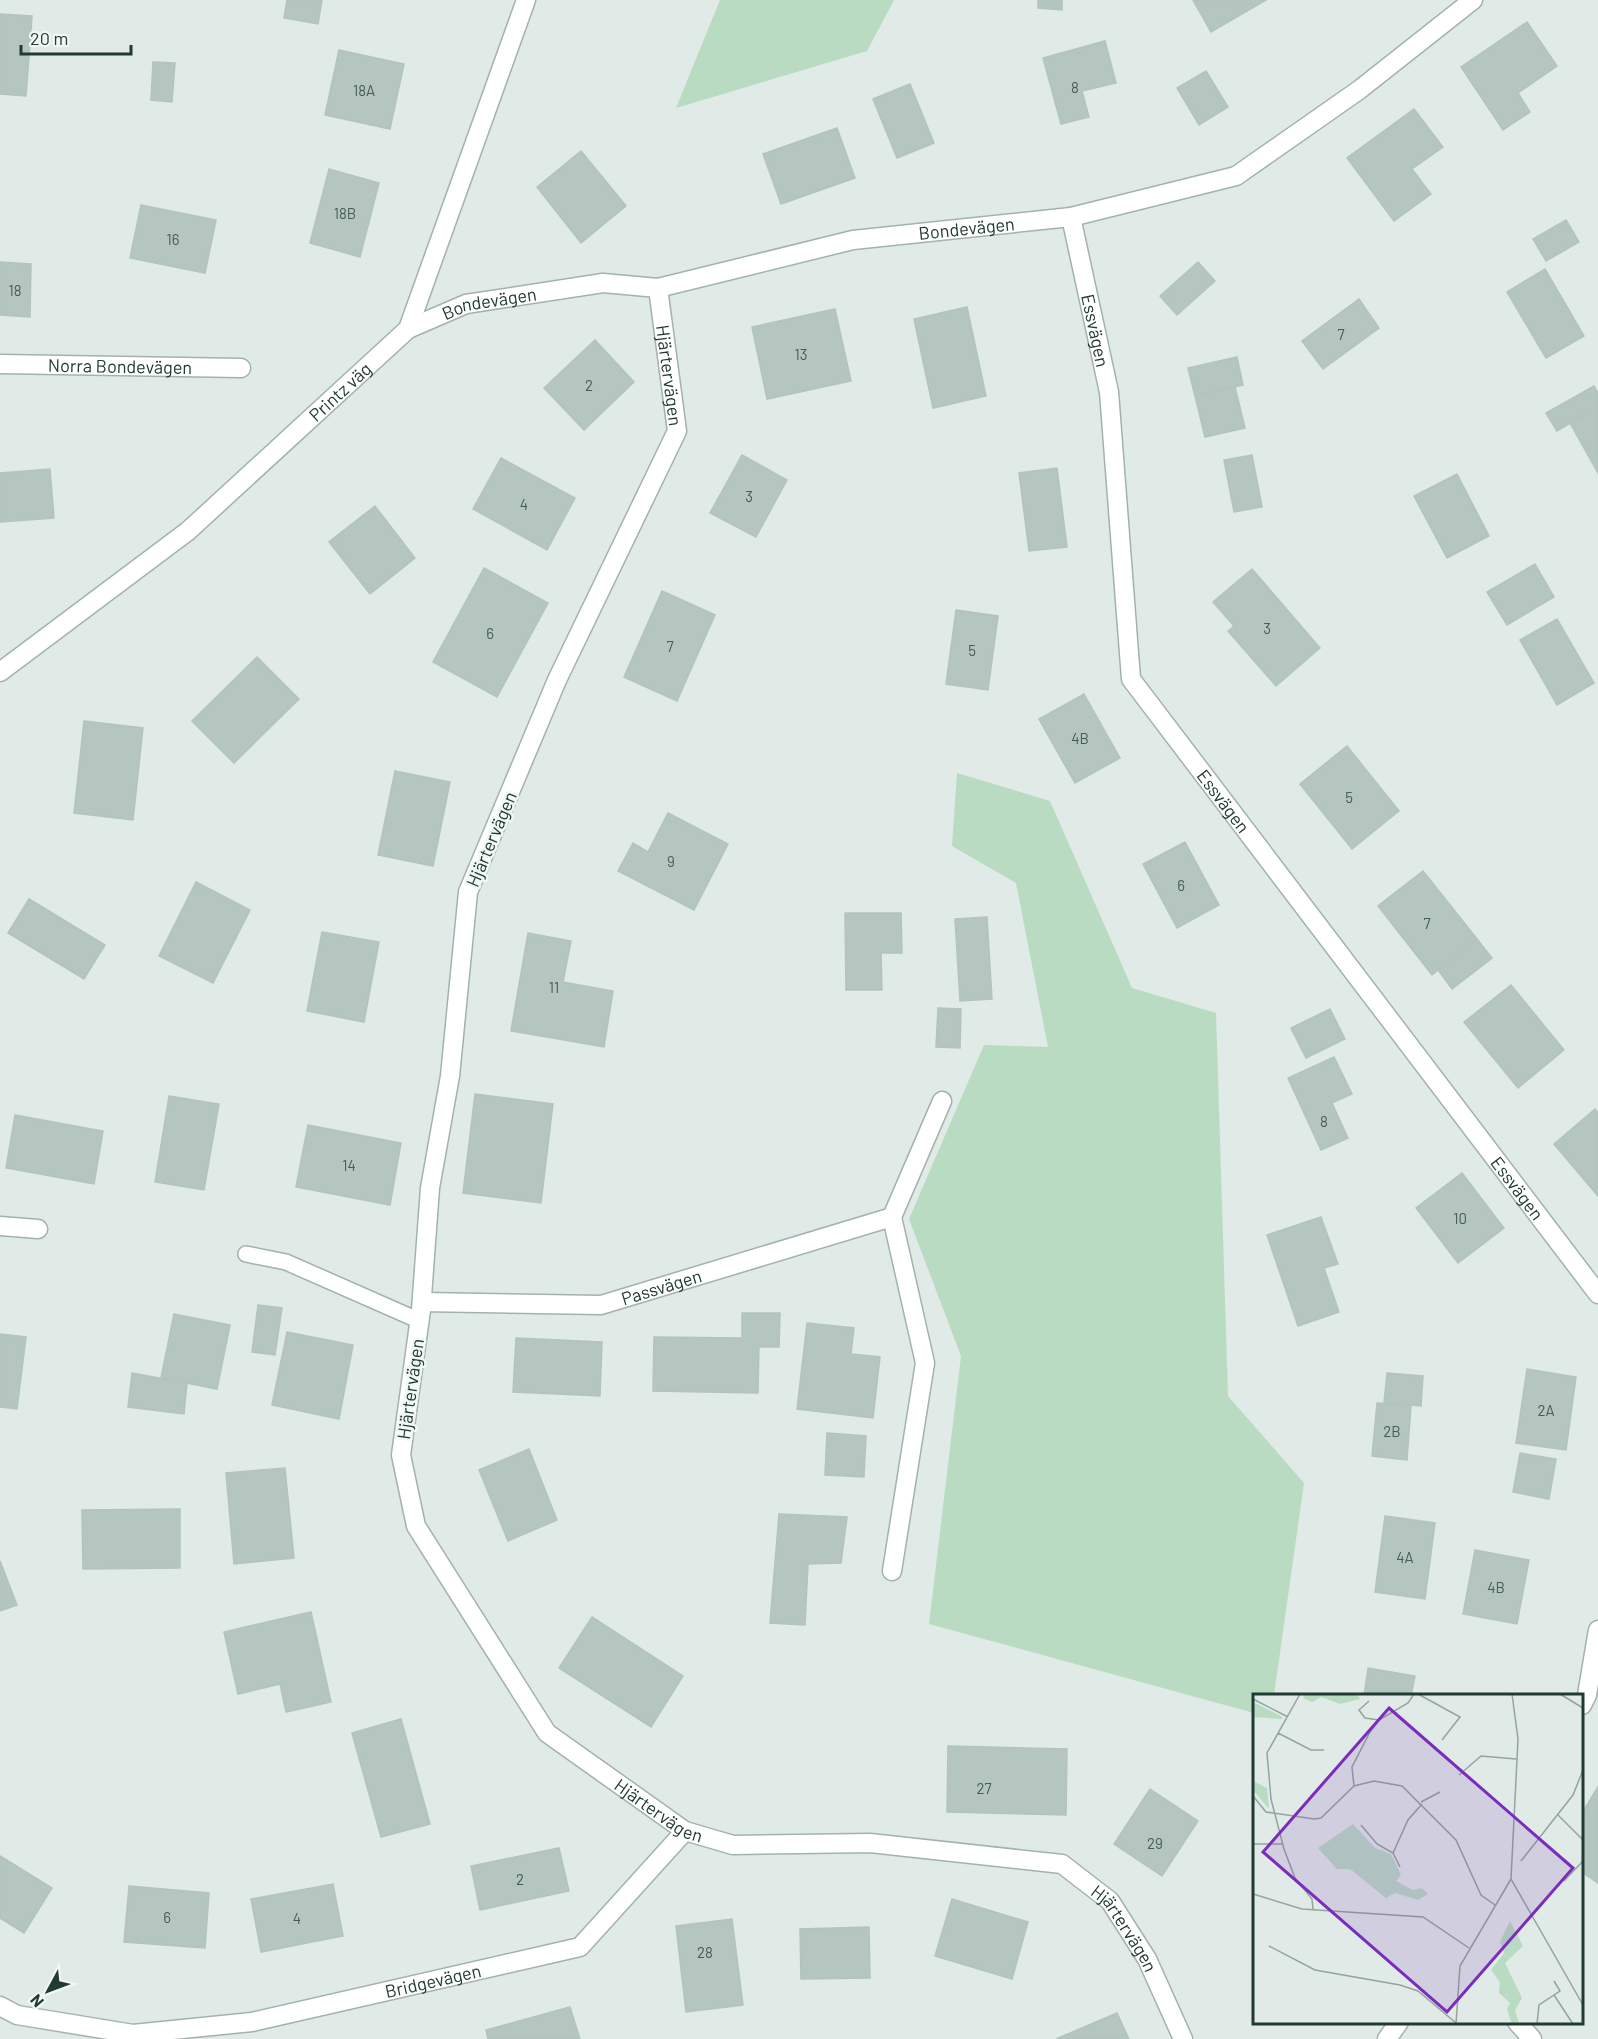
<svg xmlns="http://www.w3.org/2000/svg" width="1598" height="2039" font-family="Barlow,sans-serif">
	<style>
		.green { fill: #b9dbc2 }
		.building { fill: #b5c5bf; stroke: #b3c4bc; stroke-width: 1.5 }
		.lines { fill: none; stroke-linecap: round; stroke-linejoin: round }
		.service-casing { stroke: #a3b2ad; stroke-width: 18 }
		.minor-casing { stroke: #a3b2ad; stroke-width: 21 }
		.service { stroke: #fff; stroke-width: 15 }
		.minor { stroke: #fff; stroke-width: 18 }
		.labels { text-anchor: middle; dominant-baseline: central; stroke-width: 5; stroke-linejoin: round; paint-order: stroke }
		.number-label { font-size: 15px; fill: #465d56 }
		.street-label { font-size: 18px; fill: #213a33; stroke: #f0f7f4 }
		.inset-road { fill: none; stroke: #94a49e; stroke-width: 1.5 }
		.view { fill: #7b2cbf; fill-opacity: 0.15; stroke: #7b2cbf; stroke-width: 3 }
		.inset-edge { fill: none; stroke: #213a33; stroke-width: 3 }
	</style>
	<rect width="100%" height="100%" fill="#e0eae6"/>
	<g class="green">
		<polygon points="720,0 894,0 867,51 676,108"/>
		<polygon points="957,773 1050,801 1132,988 1216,1013 1228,1396 1304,1483 1274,1695 1254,1696 1254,1713 929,1624 961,1356 909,1219 984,1045 1048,1047 1016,883 952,846"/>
	</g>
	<g class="building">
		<polygon points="287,0 322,0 318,24 284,18"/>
		<polygon points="1038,0 1062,0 1062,10 1038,8"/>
		<polygon points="1193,0 1266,0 1211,32"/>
		<polygon points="0,14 32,16 26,96 0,94"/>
		<polygon points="1527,22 1557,66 1518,93 1530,112 1503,130 1461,67"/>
		<polygon points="1105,41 1116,83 1082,91 1089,117 1061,124 1043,58"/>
		<polygon points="339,50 404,64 390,129 325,115"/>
		<polygon points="153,62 175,63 172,102 151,100"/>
		<polygon points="1206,71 1228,107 1199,125 1177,88"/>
		<polygon points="910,84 934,143 897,158 873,99"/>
		<polygon points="1414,109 1443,147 1412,169 1431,194 1394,221 1347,158"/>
		<polygon points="837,128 855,178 781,204 763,154"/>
		<polygon points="581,151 626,206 581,243 537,187"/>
		<polygon points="329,169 379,183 360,257 310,243"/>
		<polygon points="141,205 216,220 205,273 130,258"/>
		<polygon points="1566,220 1579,242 1546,261 1533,239"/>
		<polygon points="0,262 31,264 30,317 0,315"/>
		<polygon points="1198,262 1215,281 1177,315 1160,296"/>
		<polygon points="1545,269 1584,336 1546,358 1507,292"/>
		<polygon points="1359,299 1379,328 1323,369 1302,341"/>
		<polygon points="967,307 986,396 933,408 914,319"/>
		<polygon points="835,309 851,381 767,399 752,327"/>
		<polygon points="595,340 634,382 584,430 544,388"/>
		<polygon points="1237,357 1243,385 1195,396 1188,368"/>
		<polygon points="1594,386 1598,393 1598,407 1557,431 1546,413"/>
		<polygon points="1235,387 1245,428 1205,437 1195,396"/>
		<polygon points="1598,407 1598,473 1570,423"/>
		<polygon points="742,455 787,480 756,537 710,513"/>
		<polygon points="1252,455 1262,507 1234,512 1224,460"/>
		<polygon points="501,458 575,498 547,550 473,509"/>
		<polygon points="1057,468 1067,547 1029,551 1019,473"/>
		<polygon points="50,469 54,518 0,522 0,473"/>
		<polygon points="1457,474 1489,536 1447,558 1414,496"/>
		<polygon points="375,506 415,558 370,594 329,542"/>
		<polygon points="1535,564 1554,597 1507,625 1487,592"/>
		<polygon points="484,568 548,603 497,697 433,662"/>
		<polygon points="1252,569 1320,648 1276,686 1228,631 1234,626 1213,602"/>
		<polygon points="662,591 715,615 677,701 624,677"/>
		<polygon points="956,610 998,616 988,690 946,684"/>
		<polygon points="1557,619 1594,683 1557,705 1520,640"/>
		<polygon points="257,657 299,699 234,763 192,721"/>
		<polygon points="1084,694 1120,758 1075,783 1039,719"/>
		<polygon points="84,721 143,728 133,820 74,813"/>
		<polygon points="1347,746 1399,811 1352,849 1300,784"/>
		<polygon points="395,771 450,782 433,866 378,855"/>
		<polygon points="668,813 728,844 694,910 618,871 633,843 648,852"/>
		<polygon points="1185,842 1219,905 1177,928 1143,864"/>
		<polygon points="1423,871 1477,939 1432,975 1378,906"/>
		<polygon points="196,882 250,910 213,983 159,956"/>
		<polygon points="29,899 105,945 84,979 8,933"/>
		<polygon points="845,913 901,913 902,953 881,953 882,990 846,990"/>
		<polygon points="987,917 992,999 960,1001 955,919"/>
		<polygon points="322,932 379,942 364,1022 307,1011"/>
		<polygon points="528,933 571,941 563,982 613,991 604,1047 511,1031"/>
		<polygon points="1477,939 1492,958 1452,989 1438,970"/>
		<polygon points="1511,985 1564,1050 1518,1088 1464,1022"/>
		<polygon points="938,1008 961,1009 960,1048 936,1047"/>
		<polygon points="1330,1009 1345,1039 1306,1058 1291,1028"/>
		<polygon points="1334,1057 1352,1094 1332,1103 1348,1138 1321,1150 1288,1078"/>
		<polygon points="475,1094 553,1104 541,1203 463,1193"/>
		<polygon points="169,1096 219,1104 204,1190 155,1182"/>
		<polygon points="1595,1109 1598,1113 1598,1196 1554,1144"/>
		<polygon points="15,1115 103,1131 94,1184 6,1168"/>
		<polygon points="308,1125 401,1143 390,1205 296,1187"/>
		<polygon points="1462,1173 1504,1228 1458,1263 1416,1208"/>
		<polygon points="1321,1217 1338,1264 1324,1268 1339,1312 1298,1326 1267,1235"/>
		<polygon points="258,1305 282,1308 275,1355 252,1352"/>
		<polygon points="742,1313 780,1313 779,1347 759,1347 758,1393 653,1391 654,1337 742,1338"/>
		<polygon points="174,1314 230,1325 217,1389 161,1378"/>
		<polygon points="807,1323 854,1328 851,1354 880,1357 873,1418 797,1409"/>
		<polygon points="287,1332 353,1345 339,1419 272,1405"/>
		<polygon points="0,1334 26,1337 17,1409 0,1407"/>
		<polygon points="516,1338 602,1342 600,1396 513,1392"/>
		<polygon points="1527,1369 1576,1377 1566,1450 1516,1443"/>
		<polygon points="132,1373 187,1383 184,1414 128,1407"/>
		<polygon points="1387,1373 1423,1376 1421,1406 1384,1403"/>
		<polygon points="1377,1403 1411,1406 1407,1460 1372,1456"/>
		<polygon points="827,1433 866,1436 864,1477 825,1475"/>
		<polygon points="529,1449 557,1520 508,1541 479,1470"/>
		<polygon points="1520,1453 1556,1459 1549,1499 1513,1492"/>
		<polygon points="285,1468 294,1558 234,1564 226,1473"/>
		<polygon points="180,1509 180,1568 83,1569 82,1510"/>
		<polygon points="779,1514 847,1517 841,1563 808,1564 805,1625 770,1623"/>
		<polygon points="1385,1516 1435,1523 1425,1599 1375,1592"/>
		<polygon points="1475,1550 1529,1560 1517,1624 1463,1614"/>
		<polygon points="0,1561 17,1605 0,1611"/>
		<polygon points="311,1612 331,1702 286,1712 280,1684 238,1694 224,1632"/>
		<polygon points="592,1617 683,1676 651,1727 559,1668"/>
		<polygon points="1368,1668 1415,1676 1411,1696 1364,1696"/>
		<polygon points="401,1719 430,1824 381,1837 352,1733"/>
		<polygon points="948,1746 1067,1749 1066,1815 947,1812"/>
		<polygon points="1598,1787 1598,1883 1582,1872 1582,1813"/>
		<polygon points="1150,1789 1198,1821 1162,1876 1114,1844"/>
		<polygon points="559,1848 569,1891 480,1910 471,1866"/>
		<polygon points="0,1856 52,1888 24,1933 0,1918"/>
		<polygon points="333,1884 343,1936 261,1952 251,1899"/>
		<polygon points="129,1886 209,1893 205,1948 124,1942"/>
		<polygon points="952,1899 1028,1922 1012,1979 935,1956"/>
		<polygon points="732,1919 743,2005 686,2012 676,1926"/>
		<polygon points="869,1927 870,1978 801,1979 800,1929"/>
		<polygon points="570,2007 580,2039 488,2039 486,2030"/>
		<polygon points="1117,2013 1129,2039 1056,2039"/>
	</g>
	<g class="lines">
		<defs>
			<polyline id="service" points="246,1254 286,1262 420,1321"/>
			<g id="minor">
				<path id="s1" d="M 1071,217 L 1109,392 L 1131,679 L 1598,1294"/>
				<path id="s2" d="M 658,288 L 677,431 L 557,680 L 468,892 L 450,1076 L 430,1188 L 421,1310 L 401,1455 L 416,1526 L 547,1733 L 685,1831 L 733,1845 L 870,1843 L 1062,1864 L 1110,1901 L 1147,1959 L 1183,2039"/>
				<path id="s3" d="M 408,329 L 466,304 L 603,283 L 658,288 L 853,240 L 1071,217 L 1236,176 L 1359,90 L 1473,0"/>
				<path id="s4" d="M 0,364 L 241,368"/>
				<path id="s5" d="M 0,672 L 188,531 L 408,329 L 526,0"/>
				<polyline points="0,1226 38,1229"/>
				<path id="s6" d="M 422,1302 L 601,1305 L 892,1217"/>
				<polyline points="892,1571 925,1363 892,1217 942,1101"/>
				<polyline points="1582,1705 1587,1695 1598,1630"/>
				<path id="s7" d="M 0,2006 L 17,2015 L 133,2034 L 252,2022 L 580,1947 L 685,1831"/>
				<polyline points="1517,2022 1532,2039"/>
				<polyline points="1387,2039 1399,2022"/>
			</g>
		</defs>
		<use href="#service" class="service-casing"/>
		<use href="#minor" class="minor-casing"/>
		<use href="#service" class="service"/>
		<use href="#minor" class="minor"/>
	</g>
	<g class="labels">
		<g class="number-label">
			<text x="1075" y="87">8</text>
			<text x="364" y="90">18A</text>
			<text x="345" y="213">18B</text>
			<text x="173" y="239">16</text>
			<text x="15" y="290">18</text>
			<text x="1341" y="334">7</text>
			<text x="801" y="354">13</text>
			<text x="589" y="385">2</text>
			<text x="749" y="496">3</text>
			<text x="524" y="504">4</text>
			<text x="1267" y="628">3</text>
			<text x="490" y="633">6</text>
			<text x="670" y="646">7</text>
			<text x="972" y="650">5</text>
			<text x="1080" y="738">4B</text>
			<text x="1349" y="797">5</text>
			<text x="671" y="861">9</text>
			<text x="1181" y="885">6</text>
			<text x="1427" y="923">7</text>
			<text x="554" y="987">11</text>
			<text x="1324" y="1121">8</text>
			<text x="349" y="1165">14</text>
			<text x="1460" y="1218">10</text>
			<text x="1546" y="1410">2A</text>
			<text x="1392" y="1431">2B</text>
			<text x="1405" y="1557">4A</text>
			<text x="1496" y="1587">4B</text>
			<text x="984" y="1788">27</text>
			<text x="1155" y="1843">29</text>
			<text x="520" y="1879">2</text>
			<text x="167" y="1917">6</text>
			<text x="297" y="1918">4</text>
			<text x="705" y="1952">28</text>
		</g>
		<g class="street-label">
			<text stroke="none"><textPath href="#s3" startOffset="572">Bondevägen</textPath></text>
			<text stroke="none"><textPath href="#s3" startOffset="86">Bondevägen</textPath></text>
			<text stroke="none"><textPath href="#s1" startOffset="116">Essvägen</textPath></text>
			<text stroke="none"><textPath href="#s4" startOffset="120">Norra Bondevägen</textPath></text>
			<text stroke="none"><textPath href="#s2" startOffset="88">Hjärtervägen</textPath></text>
			<text stroke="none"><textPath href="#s5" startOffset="441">Printz väg</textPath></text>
			<text stroke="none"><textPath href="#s1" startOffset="620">Essvägen</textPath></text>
			<text transform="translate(491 839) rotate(-67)">Hjärtervägen</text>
			<text stroke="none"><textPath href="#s1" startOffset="1106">Essvägen</textPath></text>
			<text stroke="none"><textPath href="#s6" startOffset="242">Passvägen</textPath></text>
			<text transform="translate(410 1389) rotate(-82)">Hjärtervägen</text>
			<text stroke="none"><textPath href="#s2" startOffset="1672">Hjärtervägen</textPath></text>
			<text stroke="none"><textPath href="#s2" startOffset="2176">Hjärtervägen</textPath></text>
			<text stroke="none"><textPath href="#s7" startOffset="442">Bridgevägen</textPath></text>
		</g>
	</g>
	<g transform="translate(1253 1694)">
		<rect width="330" height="330" fill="#e0eae6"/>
		<path d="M 52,0 L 104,0 L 107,5 L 87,10 L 68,3 L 59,8 L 50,4 ZM 0,8 L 28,22 L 30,25 L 0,23 ZM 0,87 L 14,94 L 16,115 L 0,96 ZM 100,130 L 122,154 L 138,160 L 148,181 L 143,187 L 160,196 L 169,194 L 175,200 L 165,206 L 142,199 L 133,204 L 97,175 L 84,175 L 65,154 ZM 257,227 L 270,252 L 252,269 L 269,304 L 262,316 L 266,330 L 259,330 L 254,315 L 257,309 L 246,299 L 247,288 L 238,276 L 251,259 L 247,248 Z" fill="#b9dbc2"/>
		<path class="inset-road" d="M 47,0 L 14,59 L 18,105 L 31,155 L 42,184 L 59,205 L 60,215M 165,0 L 207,23 L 189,46M 259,0 L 265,45 L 258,185 L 330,311M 307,0 L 330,14M 0,5 L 35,23M 116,7 L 106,16 L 112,24 L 126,26M 25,39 L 58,56 L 71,56M 206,81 L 228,62 L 263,65M 101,92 L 99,73 L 117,38 L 126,26 L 155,9 L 161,0M 0,102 L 13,118 L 61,125 L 68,124 L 101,92 L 121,87 L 149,92 L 203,146 L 228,201 L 242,211M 168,108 L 187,98M 305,121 L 330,146M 108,131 L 124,150 L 140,159 L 147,173M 0,150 L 30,150M 140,159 L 155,126 L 169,110M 268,167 L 320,101 L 330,76M 311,187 L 330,167M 0,200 L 49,215 L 170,223 L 216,254M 16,252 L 62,276 L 147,291 L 165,297 L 203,329M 301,301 L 320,330M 203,330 L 207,272 L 258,185M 284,330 L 286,311 L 307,297 L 301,287"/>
		<path class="view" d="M 136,14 L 320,174 L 194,318 L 10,158 Z"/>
		<rect width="330" height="330" class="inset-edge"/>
	</g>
	<g transform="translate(48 1991) rotate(229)" stroke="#f0f7f4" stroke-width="4.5" paint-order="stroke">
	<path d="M0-4.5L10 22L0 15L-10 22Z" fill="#213a33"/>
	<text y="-9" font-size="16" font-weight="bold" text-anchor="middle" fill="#213a33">N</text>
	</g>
	<path d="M21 45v9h110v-9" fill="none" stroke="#213a33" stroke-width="3"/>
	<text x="30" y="45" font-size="18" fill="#213a33" stroke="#f0f7f4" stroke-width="4.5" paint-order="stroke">20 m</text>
</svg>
